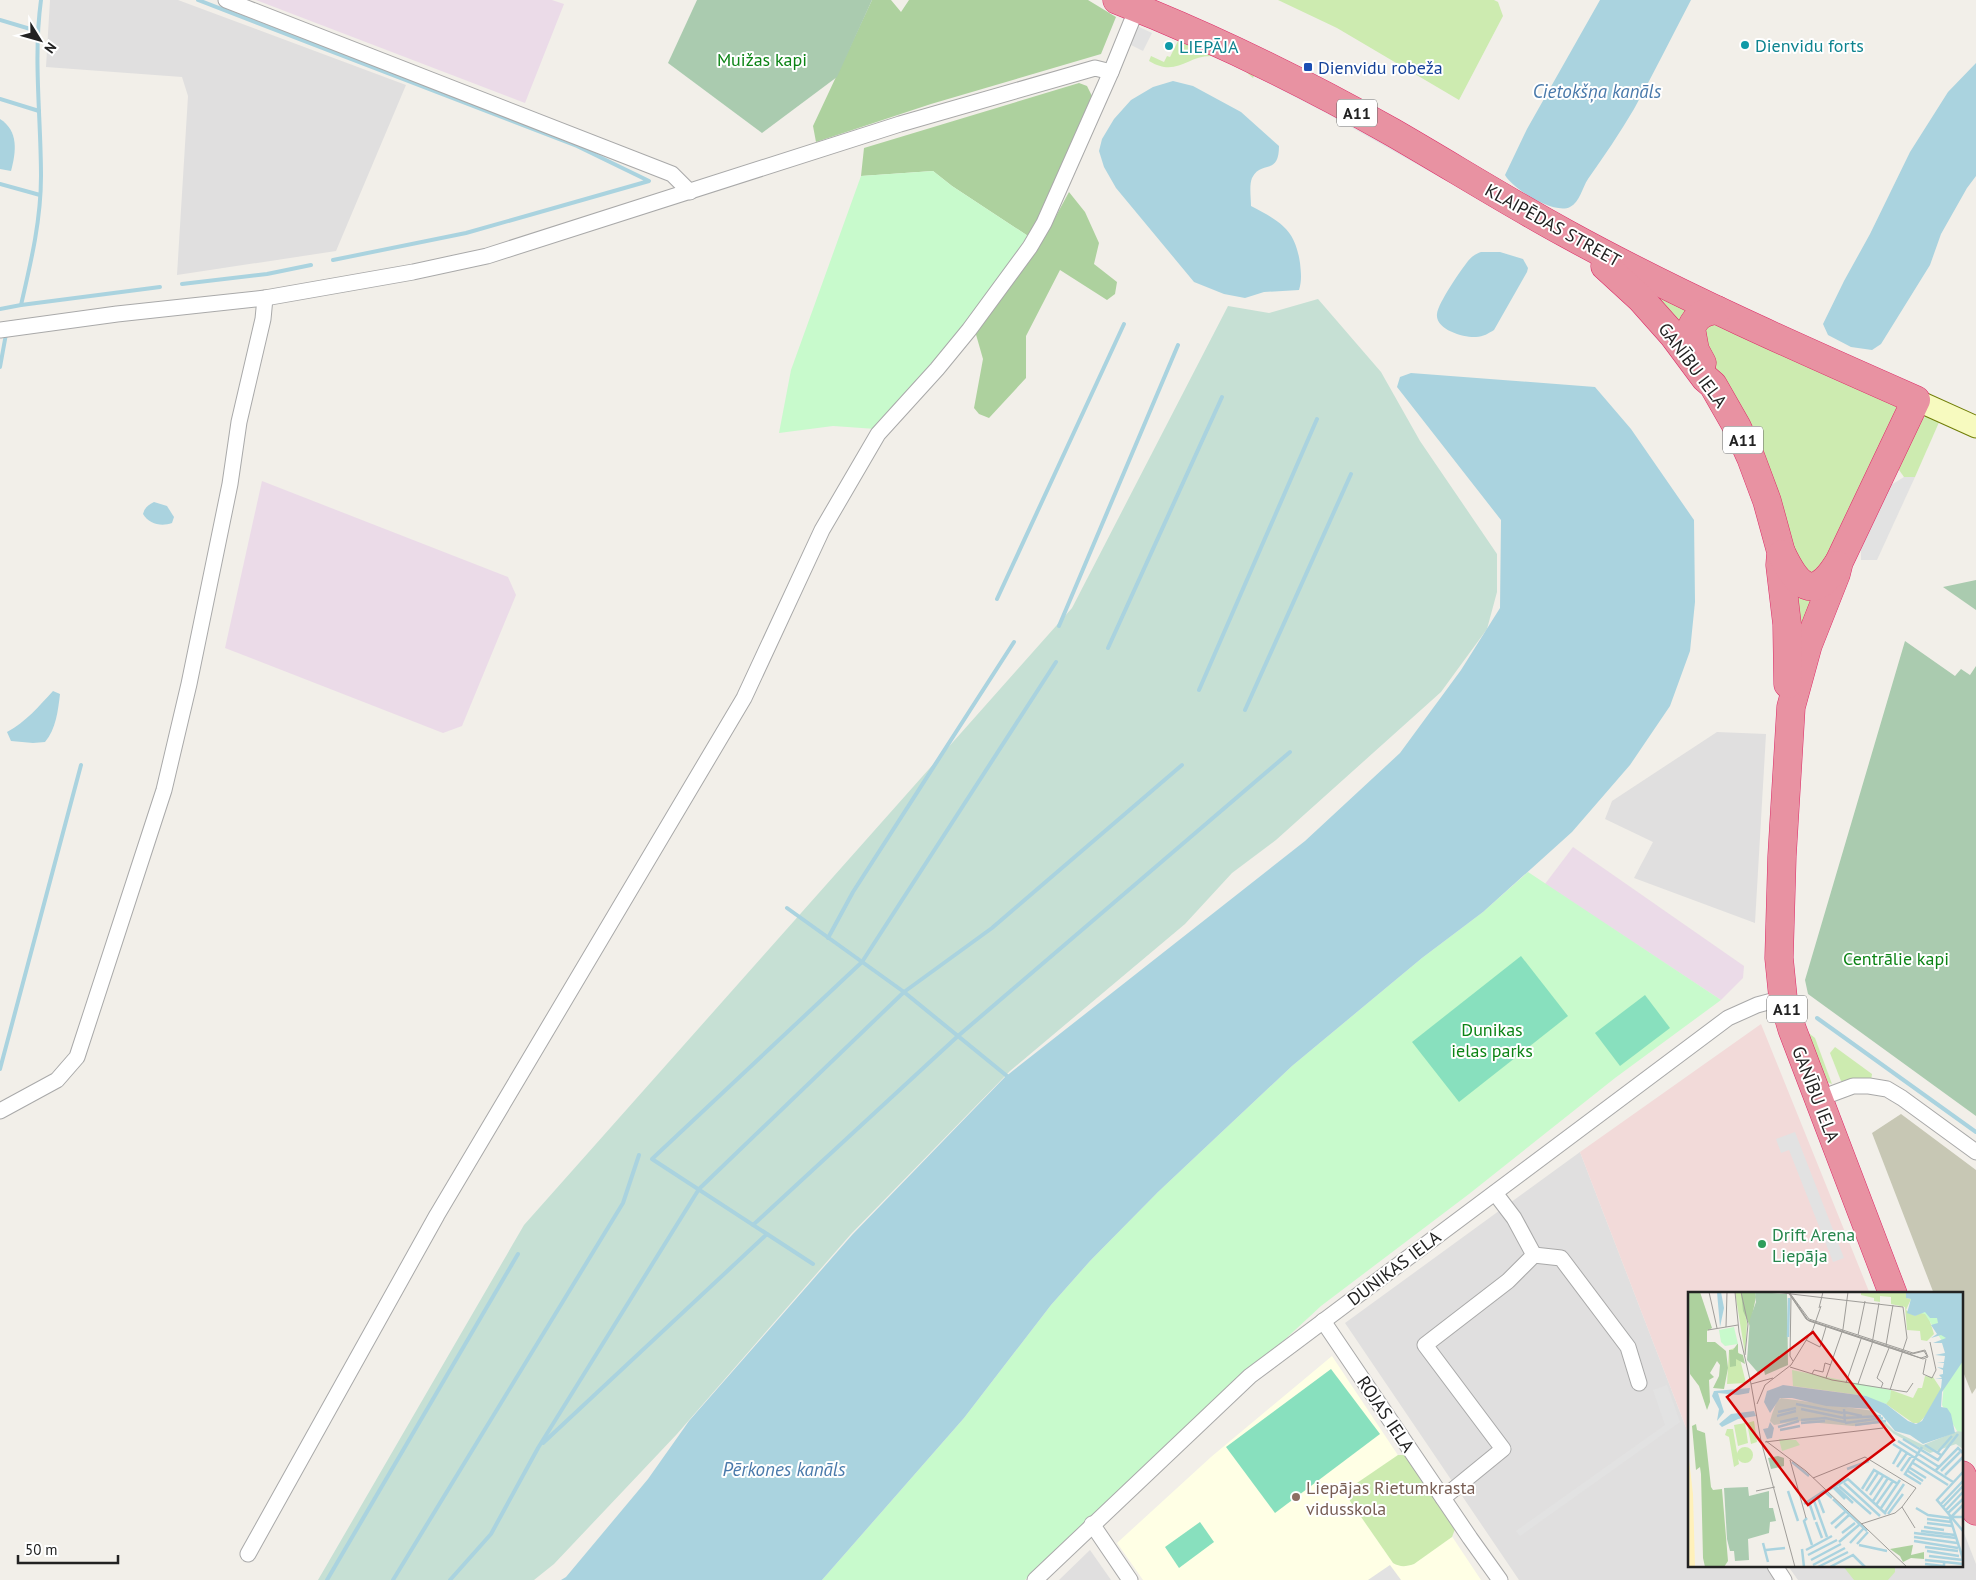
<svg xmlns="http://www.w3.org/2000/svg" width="1976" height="1580" font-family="'PT Sans',sans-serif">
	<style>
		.residential { fill: #e0dfdf }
		.commercial { fill: #f2dad9 }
		.industrial { fill: #ebdbe8 }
		.education { fill: #ffffe5 }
		.construction { fill: #c7c7b4 }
		.grass { fill: #cdebb0 }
		.forest { fill: #add19e }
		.wetland { fill: #c6e0d4 }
		.cemetery { fill: #aacbaf }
		.park { fill: #c8facc }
		.pitch { fill: #88e0be }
		.parking { fill: #e2e2e2 }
		.water { fill: #aad3df }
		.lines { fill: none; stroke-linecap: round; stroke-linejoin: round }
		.stream { stroke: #aad3df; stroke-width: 4 }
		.street-casing { stroke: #a9a9a9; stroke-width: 17 }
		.secondary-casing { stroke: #707d05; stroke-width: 23 }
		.highway-casing { stroke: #dc2a67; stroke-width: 29 }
		.street { stroke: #fff; stroke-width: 15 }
		.secondary { stroke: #f7fabf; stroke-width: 21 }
		.highway { stroke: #e892a2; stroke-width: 28 }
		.culture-dot { fill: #0f9aa8; stroke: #fff; stroke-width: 2 }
		.transit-dot { fill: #1a4fb4; stroke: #fff; stroke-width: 2 }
		.leisure-dot { fill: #2e9e5b; stroke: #fff; stroke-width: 2 }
		.education-dot { fill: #8d6e63; stroke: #fff; stroke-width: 2 }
		.labels { text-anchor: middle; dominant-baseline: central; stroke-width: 4; stroke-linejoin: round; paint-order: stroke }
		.shield { fill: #fff; stroke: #646464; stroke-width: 1 }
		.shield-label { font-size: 16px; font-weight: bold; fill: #222 }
		.culture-label { font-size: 18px; fill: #0d838f; stroke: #fff; text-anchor: start }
		.park-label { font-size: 18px; fill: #0c8416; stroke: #fff }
		.transit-label { font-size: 18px; fill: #164399; stroke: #fff; text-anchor: start }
		.street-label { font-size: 18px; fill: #222; stroke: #fff }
		.leisure-label { font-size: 18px; fill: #27864d; stroke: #fff; text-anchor: start }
		.education-label { font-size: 18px; fill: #785e54; stroke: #fff; text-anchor: start }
		.water-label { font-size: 19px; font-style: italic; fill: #4a7aab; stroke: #fff }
		.inset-river { fill: none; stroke: #aad3df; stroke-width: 2.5 }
		.inset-road { fill: none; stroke: #9f9d99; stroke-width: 1 }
		.view { fill: #d40000; fill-opacity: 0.15; stroke: #d40000; stroke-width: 2.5 }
		.inset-edge { fill: none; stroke: #222; stroke-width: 2.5 }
	</style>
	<rect width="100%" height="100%" fill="#f2efe9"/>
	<g class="residential">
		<polygon points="50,0 178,0 406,85 336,251 177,275 188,96 182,77 46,67"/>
		<polygon points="1717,732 1766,734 1755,923 1634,878 1653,842 1605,819 1612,801"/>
		<polygon points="1580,1152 1690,1438 1690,1566 1765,1566 1775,1580 1519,1580 1345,1323"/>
		<polygon points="1962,1528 1976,1564 1976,1580 1798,1580 1788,1566 1962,1566"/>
		<polygon points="1090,1550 1111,1580 1059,1580"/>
	</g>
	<polygon class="commercial" points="1761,1024 1870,1294 1690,1294 1690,1438 1580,1152"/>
	<g class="industrial">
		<polygon points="256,0 552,0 564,4 525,103"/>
		<polygon points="262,481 508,577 516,595 462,726 443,733 225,648"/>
		<polygon points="1573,847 1744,966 1743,978 1721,1000 1545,884"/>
	</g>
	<polygon class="education" points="1332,1356 1481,1580 1143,1580 1117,1543 1211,1457"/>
	<polygon class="construction" points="1901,1114 1976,1170 1976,1388 1972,1394 1962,1369 1962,1294 1934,1294 1872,1133"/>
	<g class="grass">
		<polygon points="1278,0 1494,0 1498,2 1503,16 1459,100 1337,28"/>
		<path d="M 1166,30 L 1250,68 L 1254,76 L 1253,78 C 1242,68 1228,56 1212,56 C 1187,55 1177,78 1149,61 L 1151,56 L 1164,62 L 1167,56 L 1170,57 L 1178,41 L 1165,34 Z"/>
		<polygon points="1649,289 1698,311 1685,330"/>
		<polygon points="1708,321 1895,403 1898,411 1831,560 1817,573 1802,573 1711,361 1704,324"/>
		<polygon points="1930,415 1940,420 1915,477 1904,477 1897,467 1918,420"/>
		<polygon points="1797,589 1817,591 1801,624 1800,623"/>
		<polygon points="1806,1031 1815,1038 1832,1084 1824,1081"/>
		<polygon points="1835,1047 1872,1074 1871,1081 1841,1081 1830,1053"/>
		<path d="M 1398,1455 L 1405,1455 L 1455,1529 L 1452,1537 L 1414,1564 C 1405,1567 1400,1567 1393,1563 L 1350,1501 L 1349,1494 L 1354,1485 Z"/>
		<polygon points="1843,1566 1895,1566 1895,1572 1888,1580 1854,1580"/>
	</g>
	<g class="forest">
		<polygon points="872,0 891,0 901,12 909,0 1088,0 1116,17 1101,54 931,104 816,142 813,126"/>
		<polygon points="1079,83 1087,86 1093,98 1040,219 1028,236 952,186 933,171 861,176 864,148"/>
		<polygon points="1069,192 1085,212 1099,243 1094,264 1117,282 1115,294 1107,300 1060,270 1026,336 1026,378 989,418 979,414 974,408 983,359 975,331 1050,227"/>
	</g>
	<polygon class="wetland" points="1318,299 1381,372 1420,441 1497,554 1497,592 1487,629 1441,692 1276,840 1232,873 1185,924 1010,1071 851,1234 677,1434 554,1564 534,1580 318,1580 524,1225 1072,608 1228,306 1269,313"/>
	<g class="cemetery">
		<polygon points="697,0 872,0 837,77 762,133 668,63"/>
		<polygon points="1976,580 1976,610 1943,587"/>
		<polygon points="1905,641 1955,676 1961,669 1970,675 1976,666 1976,1116 1808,994 1805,980"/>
	</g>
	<g class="park">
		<polygon points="933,171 952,186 1028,236 963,326 876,429 833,426 779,433 791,370 861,176"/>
		<polygon points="1528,872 1721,1000 1615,1078 1469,1194 1321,1306 1025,1580 822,1580 964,1418 1051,1305 1090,1261 1158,1192 1292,1066 1422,958 1483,912"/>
	</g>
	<g class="pitch">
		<polygon points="1521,956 1568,1016 1459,1102 1412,1042"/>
		<polygon points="1645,995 1670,1028 1620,1066 1595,1033"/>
		<polygon points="1331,1369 1380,1434 1275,1513 1226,1447"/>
		<polygon points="1200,1522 1214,1542 1179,1568 1165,1547"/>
	</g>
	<g class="parking">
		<polygon points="1137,26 1152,33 1143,51 1129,44"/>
		<polygon points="1249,64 1460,180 1452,184 1326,113 1251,74"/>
		<polygon points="1904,477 1915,477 1877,560 1861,560 1861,549 1891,485"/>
		<polygon points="1795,1132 1844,1258 1833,1262 1789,1150 1781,1153 1776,1139"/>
		<polygon points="1667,1385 1680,1422 1520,1536 1516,1531 1665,1425 1653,1390"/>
		<polygon points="1390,1565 1401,1580 1368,1580"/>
	</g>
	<g class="water">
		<path d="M 1600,0 L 1691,0 C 1672,36 1654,73 1634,109 C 1620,133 1604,156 1588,179 C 1582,188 1580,202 1570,207 C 1554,215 1513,189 1505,175 L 1527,129 Z"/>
		<polygon points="1976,63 1976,176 1967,188 1941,234 1930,265 1881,344 1872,350 1851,347 1828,335 1823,324 1844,281 1870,234 1910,152 1948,92"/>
		<path d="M 1173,81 L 1193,86 L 1241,112 L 1279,146 C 1279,176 1261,160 1252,178 C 1249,185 1251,198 1251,206 C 1279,221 1295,228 1300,263 C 1301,273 1302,280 1299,290 L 1264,292 L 1245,298 L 1224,294 L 1194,282 L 1116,188 L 1104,167 L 1099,151 L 1102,139 L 1114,119 L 1131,100 L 1153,87 Z"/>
		<path d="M 0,119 C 19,131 16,152 11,171 L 0,169 Z"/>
		<path d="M 1481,252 L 1500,252 L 1523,259 L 1528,268 L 1527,272 L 1494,330 C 1489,333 1483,337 1476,337 C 1465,338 1435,330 1437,314 C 1438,303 1461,270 1468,261 C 1472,256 1476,254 1481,252 Z"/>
		<polygon points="1411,373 1595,387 1631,429 1694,520 1695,602 1690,651 1670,706 1630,765 1572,832 1483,912 1422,958 1292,1066 1158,1192 1090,1261 1051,1305 964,1418 822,1580 561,1580 566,1577 648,1479 689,1421 852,1235 1005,1077 1305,841 1400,753 1461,670 1500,608 1501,520 1397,387 1400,377"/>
		<path d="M 154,502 L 167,506 L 174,517 L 172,523 C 161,527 149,524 143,514 C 145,507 148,505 154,502 Z"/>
		<path d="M 53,691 L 60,694 C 58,711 56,729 45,742 L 33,743 L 11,741 L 7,732 C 26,722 39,706 53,691 Z"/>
	</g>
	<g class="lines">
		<g class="stream">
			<polyline points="198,0 577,146 649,181 466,233 333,260"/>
			<polyline points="0,20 37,31"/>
			<polyline points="0,99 39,111"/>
			<polyline points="0,184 40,195"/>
			<polyline points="182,284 267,274 311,265"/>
			<polyline points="21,305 160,287"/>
			<path d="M 0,309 L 21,305 C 31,262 41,220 41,176 C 41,117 33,58 41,0"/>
			<polyline points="0,367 6,334"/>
			<polyline points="997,599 1124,324"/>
			<polyline points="1059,626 1178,345"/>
			<polyline points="1108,648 1222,397"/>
			<polyline points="1199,690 1317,419"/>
			<polyline points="1245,710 1351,474"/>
			<polyline points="787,908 904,992 1007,1076"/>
			<polyline points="828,938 853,892 1014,642"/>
			<polyline points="1817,1018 1976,1132"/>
			<polyline points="0,1069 81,765"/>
			<polyline points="753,1225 958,1036 1290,752"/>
			<polyline points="813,1264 652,1159 862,962 1056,662"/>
			<polyline points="543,1443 767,1234"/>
			<polyline points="327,1580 518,1254"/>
			<polyline points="393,1580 623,1203 639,1155"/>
			<polyline points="450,1580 491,1534 538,1448 699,1189 904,992 992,928 1182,765"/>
		</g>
		<defs>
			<g id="street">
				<polyline points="226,0 672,174 690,192"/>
				<polyline points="0,330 117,314 265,298 413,272 487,256 900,124 1095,68 1111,72"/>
				<polyline points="1818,1099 1853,1086 1869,1086 1887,1089 1902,1098 1976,1152"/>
				<polyline points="0,1111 57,1080 77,1057 164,790 189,684 230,484 239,422 263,319 265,298"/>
				<polyline points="1534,1255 1561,1258 1628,1347 1639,1383"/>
				<polyline points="1323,1321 1470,1538 1500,1580"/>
				<polyline points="1443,1498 1503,1449 1425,1345 1508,1281 1534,1255 1514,1218 1495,1193"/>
				<polyline points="1092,1524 1130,1580"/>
				<polyline points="248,1554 437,1215 744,698 822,530 878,434 937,369 969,330 1030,247 1044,223 1111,72 1137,8"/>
				<polyline points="1775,1566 1784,1580"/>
				<polyline points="1035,1580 1250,1376 1728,1018 1757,1005 1783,998"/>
			</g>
			<polyline id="secondary" points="1916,400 1976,427"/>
			<g id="highway">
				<path d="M 1117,0 C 1212,37 1303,82 1392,132 C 1451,166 1508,202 1567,234 C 1680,296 1798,348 1916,400 L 1839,562 L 1836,574 L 1808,645 L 1791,707 L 1782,856 L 1779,958 L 1783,998 L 1792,1029 L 1893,1294"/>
				<polyline points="1605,266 1641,299 1673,335 1705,378 1713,385 1737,427 1751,458 1767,501 1781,552 1780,565 1787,624 1788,684"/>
				<path d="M 1702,363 L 1695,350 L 1691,328 C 1697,315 1704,312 1717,310"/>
				<path d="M 1782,554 C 1797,585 1813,603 1837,565"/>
				<polyline points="1962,1475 1976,1511"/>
			</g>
		</defs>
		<use href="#street" class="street-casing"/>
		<use href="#secondary" class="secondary-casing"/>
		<use href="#highway" class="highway-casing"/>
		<use href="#street" class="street"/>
		<use href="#secondary" class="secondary"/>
		<use href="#highway" class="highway"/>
	</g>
	<g class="culture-dot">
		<circle cx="1745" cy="45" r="5"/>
		<circle cx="1169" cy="46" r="5"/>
	</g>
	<rect class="transit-dot" x="1303" y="62" width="10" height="10" rx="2.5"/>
	<circle class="leisure-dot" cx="1762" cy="1244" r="5"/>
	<circle class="education-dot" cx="1296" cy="1497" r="5"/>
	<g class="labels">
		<g class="shield">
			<rect x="1337" y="99.5" width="40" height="27" rx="4"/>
			<rect x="1723" y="426.5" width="40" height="27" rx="4"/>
			<rect x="1767" y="995.5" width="40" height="27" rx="4"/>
		</g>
		<g class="shield-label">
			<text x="1357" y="113">A11</text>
			<text x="1743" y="440">A11</text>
			<text x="1787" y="1009">A11</text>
		</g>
		<g class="culture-label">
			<text x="1755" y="45">Dienvidu forts</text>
			<text x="1179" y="46">LIEPĀJA</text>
		</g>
		<g class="park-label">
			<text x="762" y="59">Muižas kapi</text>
			<text x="1896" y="958">Centrālie kapi</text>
			<text x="1492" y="1029">Dunikas<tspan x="1492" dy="21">ielas parks</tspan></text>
		</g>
		<g class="transit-label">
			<text x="1318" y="67">Dienvidu robeža</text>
		</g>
		<g class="street-label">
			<text transform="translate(1553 225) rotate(29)">KLAIPĒDAS STREET</text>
			<text transform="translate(1693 365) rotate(53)">GANĪBU IELA</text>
			<text transform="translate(1816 1094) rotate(69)">GANĪBU IELA</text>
			<text transform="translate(1394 1268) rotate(-37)">DUNIKAS IELA</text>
			<text transform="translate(1386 1414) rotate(56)">ROJAS IELA</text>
		</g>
		<g class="leisure-label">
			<text x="1772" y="1234">Drift Arena<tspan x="1772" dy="21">Liepāja</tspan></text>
		</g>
		<g class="education-label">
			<text x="1306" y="1487">Liepājas Rietumkrasta<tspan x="1306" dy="21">vidusskola</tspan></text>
		</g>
		<g class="water-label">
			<text x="1597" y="91">Cietokšņa kanāls</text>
			<text x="784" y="1469">Pērkones kanāls</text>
		</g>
	</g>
	<g transform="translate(1688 1292)">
		<rect width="275" height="275" fill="#f2efe9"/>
		<path d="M 47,0 L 53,0 L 59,31 L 57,62 ZM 173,0 L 218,0 L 218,6 L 223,7 L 218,18 L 227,24 L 238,17 L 246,42 L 239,49 L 233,48 L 232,39 L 219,38 L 217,15 L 203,12 L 203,5 L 192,4 L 192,10 L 186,9 L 186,6 L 173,3 ZM 49,55 L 58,91 L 39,92 L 41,58 ZM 237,84 L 245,85 L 253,97 L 240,121 L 231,131 L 225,131 L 198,112 L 203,98 L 225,106 L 230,96 L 234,96 ZM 66,129 L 69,150 L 63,152 L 59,131 ZM 57,131 L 60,151 L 50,154 L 46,133 ZM 39,137 L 45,137 L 46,143 L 51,172 L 46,175 L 41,145 L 37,143 ZM49 163a8 8 0 1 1 16 0a8 8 0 1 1-16 0Z" fill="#cdebb0"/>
		<path d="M 0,0 L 12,0 L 24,36 L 19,39 L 19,50 L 27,50 L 38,59 L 40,76 L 36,97 L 25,96 L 31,84 L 32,73 L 29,69 L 22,81 L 26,85 L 21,88 L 22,110 L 19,118 L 11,94 L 2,82 ZM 53,0 L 67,0 L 68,5 L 62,34 L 55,19 ZM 50,51 L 50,61 L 55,63 L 57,72 L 48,67 L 48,74 L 42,75 L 41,58 L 45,58 ZM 8,132 L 9,138 L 17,141 L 23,195 L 25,198 L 34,197 L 40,269 L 36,275 L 17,275 L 15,266 L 13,182 L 12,175 L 8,178 L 4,134 ZM 225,253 L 223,263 L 236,260 L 236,267 L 223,266 L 215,270 L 212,264 L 202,257 Z" fill="#add19e"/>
		<path d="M 93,106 L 186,119 L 206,139 L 235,153 L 275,137 L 275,157 L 268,152 L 242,161 L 206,142 L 194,131 L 165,134 L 109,129 L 86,133 L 82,129 L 84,122 L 89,109 Z" fill="#c6e0d4"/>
		<path d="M 0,159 L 5,202 L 7,275 L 0,275 Z" fill="#fff1ba"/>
		<path d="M 67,0 L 99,2 L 100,73 L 77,83 L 76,78 L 72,78 L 72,83 L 59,68 L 62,27 L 68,10 ZM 90,164 L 96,166 L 96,174 L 83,177 L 80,166 ZM 60,195 L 61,204 L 81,199 L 81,216 L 85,216 L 88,229 L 82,230 L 81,241 L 60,247 L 61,268 L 47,269 L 46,259 L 42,259 L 39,247 L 36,196 Z" fill="#aacbaf"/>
		<path d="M 275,0 L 275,140 L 269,139 L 254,113 L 259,57 L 237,22 L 221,19 L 223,6 L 219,4 ZM 46,35 L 50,52 L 37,54 L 33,50 L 31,38 ZM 104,78 L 203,98 L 202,107 L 198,112 L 171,103 L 105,94 ZM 91,147 L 108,148 L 112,153 L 94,159 Z" fill="#c8facc"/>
		<path d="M 29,0 L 33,0 L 36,16 L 32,35 ZM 218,0 L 275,0 L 275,69 L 254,100 L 253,115 L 259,116 L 263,122 L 267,141 L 235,152 L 222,143 L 207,139 L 194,123 L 183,117 L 138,114 L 104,106 L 92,106 L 82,121 L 76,110 L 79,99 L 95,93 L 178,104 L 198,112 L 220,129 L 228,132 L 234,129 L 253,96 L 254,87 L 247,86 L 254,86 L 251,83 L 255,82 L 255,78 L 249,75 L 255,76 L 256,71 L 249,71 L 256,70 L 257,64 L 247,63 L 257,61 L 254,51 L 245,51 L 258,46 L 253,43 L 243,46 L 249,42 L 243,33 L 250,31 L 249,26 L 242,26 L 237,20 L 227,24 L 219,21 L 223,7 L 218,6 ZM 62,96 L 61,101 L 50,103 L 30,101 L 36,120 L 29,129 L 31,117 L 24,104 L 26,99 ZM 66,119 L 68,124 L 50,127 L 34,135 L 31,132 L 43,122 ZM 82,130 L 86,136 L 84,146 L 79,147 L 75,137 L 80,136 Z" fill="#aad3df"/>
		<path class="inset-river" d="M 100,45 L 101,6M 108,112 L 155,121M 113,117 L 156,126 L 193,124M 90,120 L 108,116M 156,120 L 174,124M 89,124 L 108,119M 113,128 L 137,126 L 157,130 L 156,117M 92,130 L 110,126M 113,131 L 137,129M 157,131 L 195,126M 167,133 L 198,129M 90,135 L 111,129M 92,138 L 112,134M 215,147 L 250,168 L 270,142M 210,149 L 251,175M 205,152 L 265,190M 237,153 L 253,163M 249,161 L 264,144M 104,170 L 121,184M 225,171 L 260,193M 205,172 L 213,158M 209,175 L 219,161M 222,176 L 238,186M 159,177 L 181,169M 248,178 L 270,156 L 275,161M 213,179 L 224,163M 220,179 L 235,189M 253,179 L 272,160M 275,180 L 249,208 L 275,239M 257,183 L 275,165M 156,191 L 192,224M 233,192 L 217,182 L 234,155M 151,194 L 183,222M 148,195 L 165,211M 146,196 L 157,207M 174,197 L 186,178 L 210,192M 141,198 L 160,187 L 198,222M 100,199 L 110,229M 178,199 L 190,181M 129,203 L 136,221M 182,203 L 195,184M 125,206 L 139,245M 145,207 L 179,239M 185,209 L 200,186M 121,210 L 127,228M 116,212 L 136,199 L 144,206M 253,212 L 275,189M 188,213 L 205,189M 275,213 L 263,225 L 275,225M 255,215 L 275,194M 193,216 L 212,188M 228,216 L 240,223 L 262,226M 258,218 L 275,200M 197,220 L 216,192M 260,221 L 275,207M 200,222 L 215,202M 119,226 L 116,229 L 124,253M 262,226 L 275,267M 239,227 L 263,230M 128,230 L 134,246M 239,231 L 264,234M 143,232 L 157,220M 236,235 L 256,238M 147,236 L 161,223M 233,239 L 267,243M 154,241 L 167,231M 226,241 L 268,246M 226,245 L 269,251M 226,249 L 270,256M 151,250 L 171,233M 75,251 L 80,270M 162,251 L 176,236M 169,252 L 180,240M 171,253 L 199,259M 237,255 L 270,259M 114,257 L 116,275M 78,258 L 97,256M 118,258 L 144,244M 239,259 L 271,264M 120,263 L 149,248M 241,264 L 275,268M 123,268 L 153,252M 237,268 L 256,270 L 256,275M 257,270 L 275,272M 237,272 L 255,274M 125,273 L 157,256M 130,275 L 160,260M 142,275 L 165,263 L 177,275"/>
		<path class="inset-road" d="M 21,0 L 29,36M 47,0 L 51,40 L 63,92M 53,0 L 60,32 L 57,63M 86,0 L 215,15 L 219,46 L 202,98M 100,0 L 118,27 L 121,29 L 235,67 L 240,65 L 237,58 L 225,61 L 121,27 L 101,0M 100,0 L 118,26 L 120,28 L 233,66 L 239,64 L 236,59 L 224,62 L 120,28 L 101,0M 103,5 L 102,64 L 105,69M 131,16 L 135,0M 38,35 L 39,0M 20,38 L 50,33M 170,43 L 177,9M 118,48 L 132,55 L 138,35M 198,53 L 205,13M 238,67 L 235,82 L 244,86 L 248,78 L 242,50M 102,75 L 144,88 L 219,100 L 225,91M 124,82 L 126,78 L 135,80 L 137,71 L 143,73M 85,86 L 63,92 L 73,149 L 107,275M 138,86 L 155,37 L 160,0M 158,91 L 173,47M 170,92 L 184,52 L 191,11M 193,96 L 195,91 L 189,86 L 201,56M 69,112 L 77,93 L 103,73 L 125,37 L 133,14M 78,149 L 118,179 L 219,275M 77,150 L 195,136M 102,168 L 118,226M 125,186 L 177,165 L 228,196 L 214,215M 68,199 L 87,195M 173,232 L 207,221 L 214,215 L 227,236"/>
		<path class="view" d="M 125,40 L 206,148 L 120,213 L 39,105 Z"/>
		<rect width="275" height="275" class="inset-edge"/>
	</g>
	<g transform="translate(40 40) rotate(127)" stroke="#ffffff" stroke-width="4" paint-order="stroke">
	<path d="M0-4L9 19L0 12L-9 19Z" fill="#222222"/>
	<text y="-8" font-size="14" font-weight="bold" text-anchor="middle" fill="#222222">N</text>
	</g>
	<path d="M18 1555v8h100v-8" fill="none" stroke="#222222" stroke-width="2.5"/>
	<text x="25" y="1555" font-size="15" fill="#222222" stroke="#ffffff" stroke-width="4" paint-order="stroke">50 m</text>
</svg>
